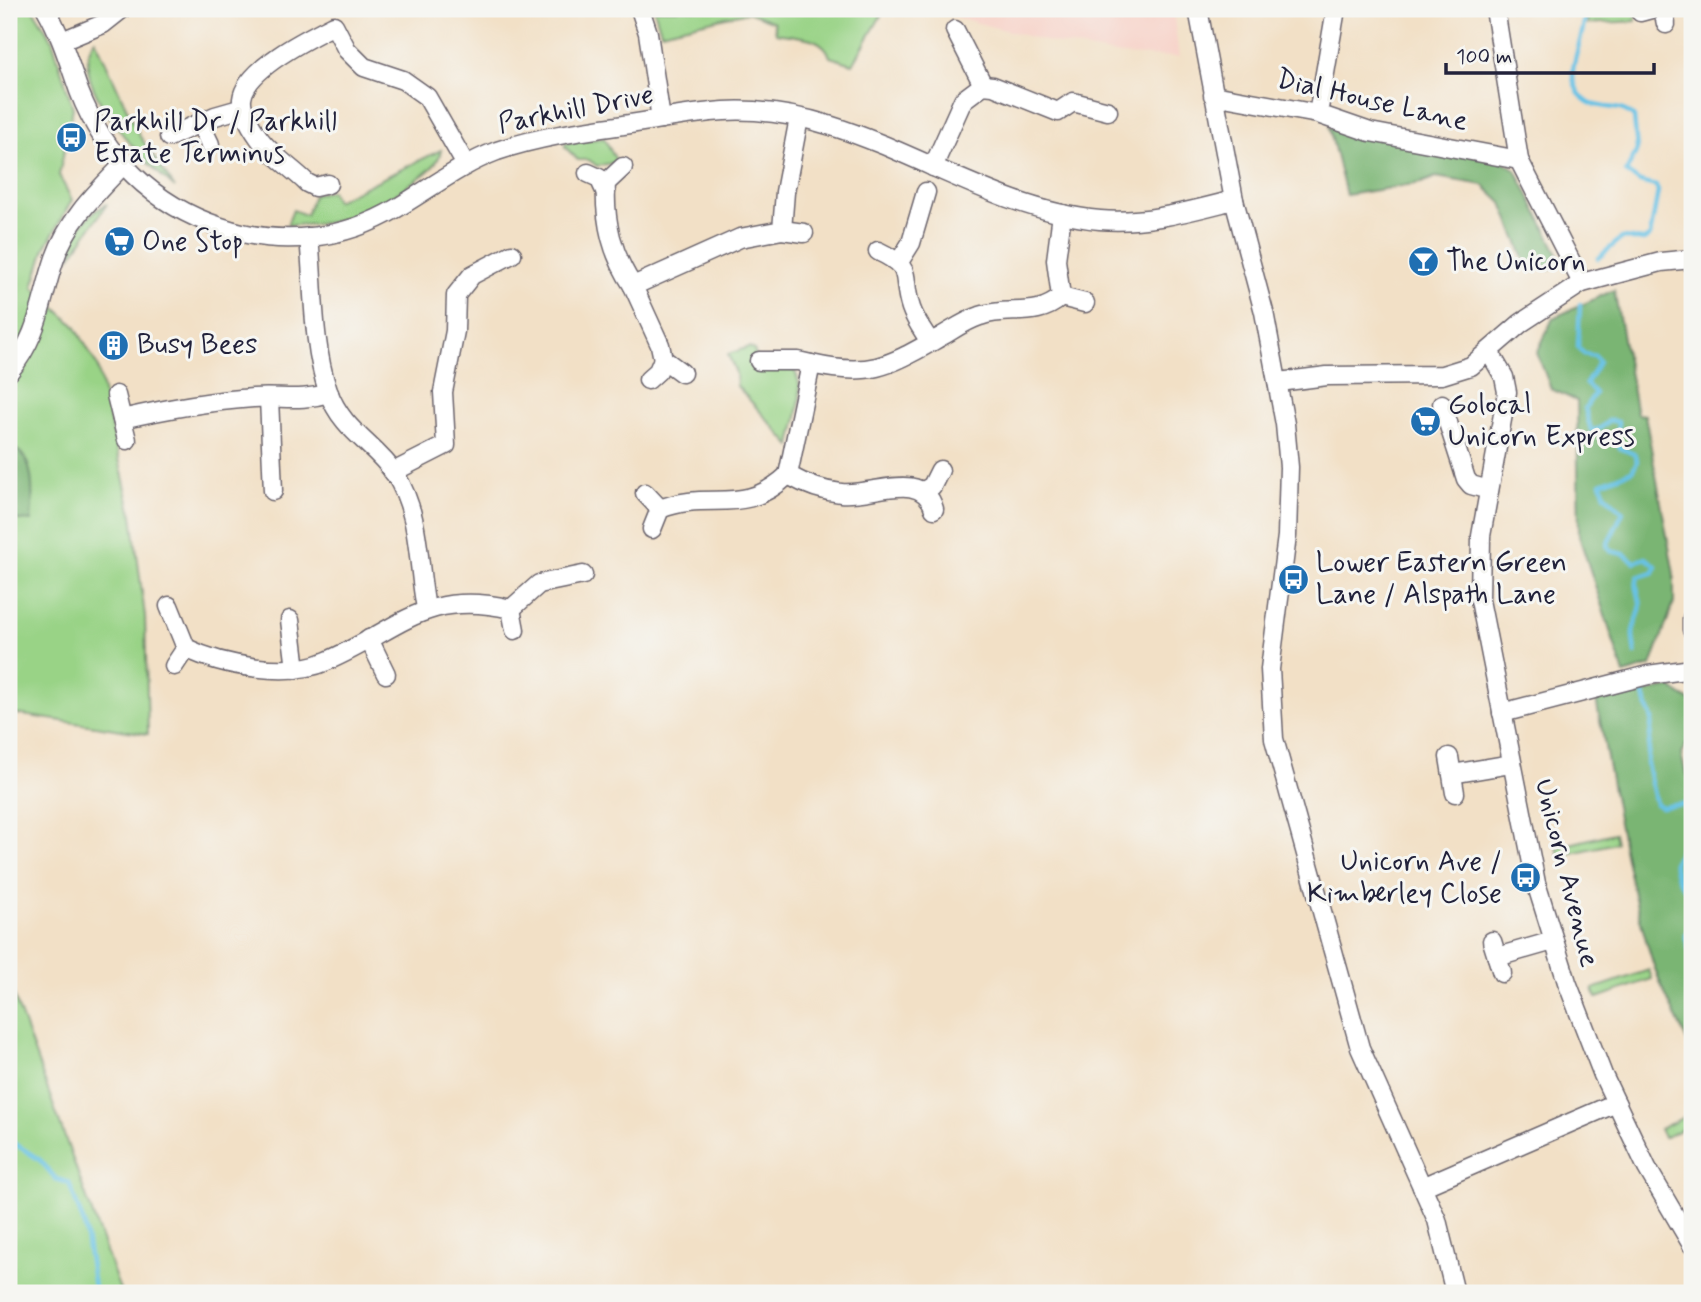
<svg xmlns="http://www.w3.org/2000/svg" width="1701" height="1302" font-family="Mynerve,sans-serif">
	<style>
		.built { fill: #f7d1c7 }
		.green { fill: #99d386; stroke: #5e7a60; stroke-width: 2 }
		.forest { fill: #7ab573; stroke: #4e6c57; stroke-width: 2 }
		.lines { fill: none; stroke-linecap: round; stroke-linejoin: round }
		.stream { stroke: #68c2e5; stroke-width: 4.5 }
		.minor-casing { stroke: #6b646c; stroke-width: 21 }
		.minor { stroke: #fff; stroke-width: 18 }
		.labels { text-anchor: middle; dominant-baseline: central; stroke-width: 6; stroke-linejoin: round; paint-order: stroke }
		.street-label { font-size: 28px; fill: #22223b; stroke: #f6f6f2 }
		.poi-label { font-size: 28px; fill: #22223b; stroke: #f6f6f2; text-anchor: start }
	</style>
	<rect width="100%" height="100%" fill="#f6f6f2"/>
	<filter id="ink" filterUnits="userSpaceOnUse"><feTurbulence type="fractalNoise" baseFrequency=".0143" numOctaves="2"/><feDisplacementMap in="SourceGraphic" scale="14" xChannelSelector="R" yChannelSelector="G"/><feConvolveMatrix kernelMatrix="1 2 1 2 8 2 1 2 1" color-interpolation-filters="sRGB"/></filter>
	<filter id="wash" filterUnits="userSpaceOnUse"><feTurbulence type="fractalNoise" baseFrequency=".00686" numOctaves="4" result="noise"/><feDisplacementMap in="SourceGraphic" scale="28" xChannelSelector="R" yChannelSelector="G"/><feGaussianBlur stdDeviation="1.57" result="paint"/><feColorMatrix in="noise" values="0 0 0 0 0 0 0 0 0 0 0 0 0 0 0 0 0 1.4 0 .05"/><feComposite in="paint" operator="in"/></filter>
	<g filter="url(#wash)">
		<rect width="100%" height="100%" fill="#f2e0c6"/>
		<polygon class="built" points="926,9 1173,9 1179,57 1121,55 1049,42"/>
		<g class="green">
			<polygon points="9,9 33,9 52,40 73,108 59,175 72,200 45,248 33,287 75,326 97,365 132,515 145,616 148,734 9,713"/>
			<path d="M 654,9 L 885,9 L 853,64 L 830,57 C 824,35 796,37 776,33 L 774,22 L 748,12 L 661,32 Z"/>
			<polygon points="1586,9 1635,9 1636,21 1588,24"/>
			<path d="M 95,39 L 139,135 L 175,188 C 145,162 63,83 95,39 Z"/>
			<polygon points="604,138 617,162 597,166 589,160 578,160 565,147 565,143"/>
			<path d="M 441,150 C 439,165 425,174 413,182 C 371,214 341,226 287,225 L 293,210 L 306,215 L 314,194 L 331,191 L 336,201 Z"/>
			<path d="M 107,204 L 71,256 C 72,231 86,215 107,204 Z"/>
			<path d="M 749,347 L 754,350 L 760,368 L 794,370 C 807,391 795,422 791,446 L 737,386 L 736,373 L 728,354 Z"/>
			<polygon points="1614,833 1616,843 1559,856 1557,847"/>
			<polygon points="1649,970 1652,979 1597,998 1593,989"/>
			<polygon points="9,982 121,1293 9,1293"/>
			<polygon points="1692,1113 1692,1124 1664,1138 1660,1129"/>
		</g>
		<g class="forest">
			<polygon points="1329,127 1503,161 1516,170 1558,254 1551,269 1527,266 1502,203 1483,185 1436,177 1421,183 1346,195"/>
			<polygon points="1614,290 1637,414 1645,415 1674,574 1674,602 1651,666 1624,674 1579,536 1577,401 1551,389 1537,353 1553,318"/>
			<path d="M 9,447 C 37,452 33,499 31,521 L 9,519 Z"/>
			<path d="M 1671,688 L 1692,702 L 1692,735 L 1681,754 L 1686,774 L 1692,781 L 1692,1052 C 1679,1022 1663,994 1653,963 C 1625,877 1614,788 1596,700 Z"/>
		</g>
		<g class="lines">
			<g class="stream">
				<path d="M 1584,9 C 1587,34 1568,65 1574,82 C 1587,120 1613,97 1634,117 L 1637,150 L 1626,172 L 1640,182 L 1656,186 L 1658,191 L 1650,236 L 1644,240 L 1622,238 L 1598,258"/>
				<path d="M 1580,304 L 1578,347 L 1584,354 L 1595,356 L 1599,362 L 1586,384 L 1595,393 L 1585,408 L 1591,430 C 1601,430 1603,426 1609,420 L 1618,422 L 1617,442 L 1620,448 L 1636,455 L 1637,462 L 1632,471 L 1601,483 L 1605,495 L 1623,512 L 1607,545 L 1610,551 L 1624,554 L 1635,562 L 1646,558 L 1656,566 L 1654,572 L 1638,577 C 1633,588 1643,599 1640,610 C 1633,632 1631,627 1635,653"/>
				<path d="M 1643,693 L 1652,719 L 1647,764 L 1656,804 L 1661,807 L 1683,804 L 1691,817 L 1678,856 L 1674,861 C 1673,873 1680,888 1692,892"/>
				<polyline points="1692,925 1685,935 1692,957"/>
				<polyline points="9,1140 40,1160 56,1179 69,1183 84,1224 95,1293"/>
			</g>
		</g>
	</g>
	<g filter="url(#ink)">
		<g class="lines">
			<defs>
				<g id="minor">
					<path d="M 46,9 C 61,35 69,63 79,91 C 104,156 153,205 221,227 C 280,247 344,240 397,208 C 431,188 460,165 497,151 C 538,137 581,131 623,125 C 657,120 691,113 724,111 C 860,103 968,208 1100,220 C 1146,224 1190,211 1234,200"/>
					<polyline points="640,9 648,33 661,119"/>
					<polyline points="1198,9 1234,200 1264,312 1285,424 1289,467 1287,536 1270,669 1274,739 1360,1048 1437,1220 1455,1293"/>
					<polyline points="1495,9 1519,160 1582,283"/>
					<polyline points="1663,9 1666,24"/>
					<polyline points="1640,12 1651,9"/>
					<polyline points="955,30 983,85"/>
					<polyline points="62,41 103,24 122,9"/>
					<polyline points="1213,95 1318,114 1370,132 1519,160"/>
					<polyline points="1318,114 1336,9"/>
					<polyline points="200,123 210,144"/>
					<polyline points="169,137 215,116 243,108"/>
					<path d="M 623,167 L 606,183 C 604,222 612,254 633,286"/>
					<polyline points="933,167 963,100 983,85 993,86 1058,112 1073,102 1108,111"/>
					<polyline points="588,173 599,178 606,193"/>
					<path d="M 328,184 L 315,187 L 307,183 C 292,168 271,155 259,138 C 252,128 241,111 242,99 C 245,69 310,37 334,25 L 347,50 L 364,67 L 403,80 L 427,97 L 466,165"/>
					<polyline points="782,230 804,233"/>
					<path d="M 309,237 C 314,287 312,344 328,391 C 342,431 375,444 395,474 C 421,515 417,562 426,608"/>
					<path d="M 878,251 C 916,269 900,275 911,308 C 915,320 924,332 930,342"/>
					<polyline points="899,262 911,243 926,192"/>
					<polyline points="1061,297 1085,303"/>
					<polyline points="1490,353 1504,377 1507,392 1481,536 1480,600 1536,883 1567,982 1603,1075 1647,1168 1692,1245"/>
					<polyline points="759,361 798,361 811,364"/>
					<path d="M 9,372 C 40,334 40,302 55,258 C 68,220 95,194 122,166"/>
					<polyline points="682,373 663,359 660,345 633,286 740,238 782,230 785,192 799,118"/>
					<polyline points="648,380 658,371 663,359"/>
					<polyline points="1279,382 1327,376 1442,375 1471,366 1521,323 1582,283 1661,262 1692,259"/>
					<polyline points="116,395 127,440"/>
					<polyline points="269,398 273,491"/>
					<polyline points="1442,404 1466,479 1471,485 1489,490"/>
					<path d="M 122,419 C 165,409 209,401 253,398 C 282,396 300,402 329,393"/>
					<polyline points="393,472 446,445 443,392 455,331 456,295 472,275 512,254"/>
					<polyline points="924,491 932,486 940,470"/>
					<polyline points="645,493 660,509"/>
					<path d="M 934,509 C 923,468 870,497 841,493 C 822,491 804,484 788,475 L 811,364 C 872,378 890,365 942,336 C 954,329 967,320 980,316 C 1008,306 1037,319 1061,297 L 1056,260 L 1062,214"/>
					<path d="M 652,529 L 660,509 C 711,489 742,518 788,475"/>
					<path d="M 169,606 L 186,648 C 222,666 289,678 327,661 C 399,630 424,589 511,609"/>
					<polyline points="511,609 539,584 583,575"/>
					<polyline points="511,609 515,630"/>
					<polyline points="1692,618 1692,630"/>
					<polyline points="290,620 296,669"/>
					<polyline points="369,639 386,674"/>
					<polyline points="174,666 186,648"/>
					<polyline points="1502,713 1648,675 1692,669"/>
					<polyline points="1449,757 1455,793"/>
					<polyline points="1452,774 1511,764"/>
					<polyline points="1492,941 1502,973"/>
					<polyline points="1497,957 1553,941"/>
					<polyline points="1422,1187 1616,1103"/>
				</g>
			</defs>
			<use href="#minor" class="minor-casing"/>
			<use href="#minor" class="minor"/>
		</g>
	</g>
	<defs>
		<symbol id="bus-disc" viewBox="-11 -11 22 22"><circle r="9.5" fill="#1f6fb2" stroke="#f6f6f2"/><path d="M-5-6H5V4H4V6H2V4H-2V6H-4V4H-5ZM-3.5-4V0h7V-4ZM-3.5 1.2v1.5H-2V1.2ZM2 1.2v1.5H3.5V1.2Z" fill="#fff"/></symbol>
		<symbol id="supermarket-disc" viewBox="-11 -11 22 22"><circle r="9.5" fill="#1f6fb2" stroke="#f6f6f2"/><path d="M-6-5.5h2.5l.6 2H6L4.5 2H-2.5L-4.4-4H-6ZM-1.5 3.2a1.3 1.3 0 1 0 .1 0ZM3 3.2a1.3 1.3 0 1 0 .1 0Z" fill="#fff"/></symbol>
		<symbol id="bar-disc" viewBox="-11 -11 22 22"><circle r="9.5" fill="#1f6fb2" stroke="#f6f6f2"/><path d="M-6-5H6L.8 .8V4.5H3.5V6h-7V4.5H-.8V.8Z" fill="#fff"/></symbol>
		<symbol id="building-disc" viewBox="-11 -11 22 22"><circle r="9.5" fill="#1f6fb2" stroke="#f6f6f2"/><path d="M-4-6H4V6H1V3H-1V6H-4ZM-2.5-4.3h1.7v1.8h-1.7ZM.8-4.3h1.7v1.8H.8ZM-2.5-1h1.7V.8h-1.7ZM.8-1h1.7V.8H.8Z" fill="#fff"/></symbol>
	</defs>
	<g fill-rule="evenodd">
		<use href="#bus-disc" x="54" y="120" width="35" height="35"/>
		<use href="#supermarket-disc" x="102" y="224" width="35" height="35"/>
		<use href="#bar-disc" x="1406" y="244" width="35" height="35"/>
		<use href="#building-disc" x="96" y="328" width="35" height="35"/>
		<use href="#supermarket-disc" x="1408" y="404" width="35" height="35"/>
		<use href="#bus-disc" x="1276" y="562" width="35" height="35"/>
		<use href="#bus-disc" x="1508" y="860" width="35" height="35"/>
	</g>
	<g class="labels">
		<g class="street-label">
			<text transform="translate(1372 101) rotate(13)">Dial House Lane</text>
			<text transform="translate(576 110) rotate(-11)">Parkhill Drive</text>
			<text transform="translate(1566 873) rotate(76)">Unicorn Avenue</text>
		</g>
		<g class="poi-label">
			<text x="94" y="122">Parkhill Dr / Parkhill<tspan x="94" dy="32">Estate Terminus</tspan></text>
			<text x="142" y="242">One Stop</text>
			<text x="1446" y="262">The Unicorn</text>
			<text x="137" y="345">Busy Bees</text>
			<text x="1448" y="405">Golocal<tspan x="1448" dy="32">Unicorn Express</tspan></text>
			<text x="1316" y="563">Lower Eastern Green<tspan x="1316" dy="32">Lane / Alspath Lane</tspan></text>
			<text x="1502" y="862" text-anchor="end">Unicorn Ave /<tspan x="1502" dy="32">Kimberley Close</tspan></text>
		</g>
	</g>
	<rect width="1701" height="1302" fill="none" stroke="#f6f6f2" stroke-width="35"/>
	<path d="M1446 63v10h208v-10" fill="none" stroke="#22223b" stroke-width="3.5"/>
	<text x="1456" y="63" font-size="21" fill="#22223b" stroke="#f6f6f2" stroke-width="5" paint-order="stroke">100 m</text>
</svg>
